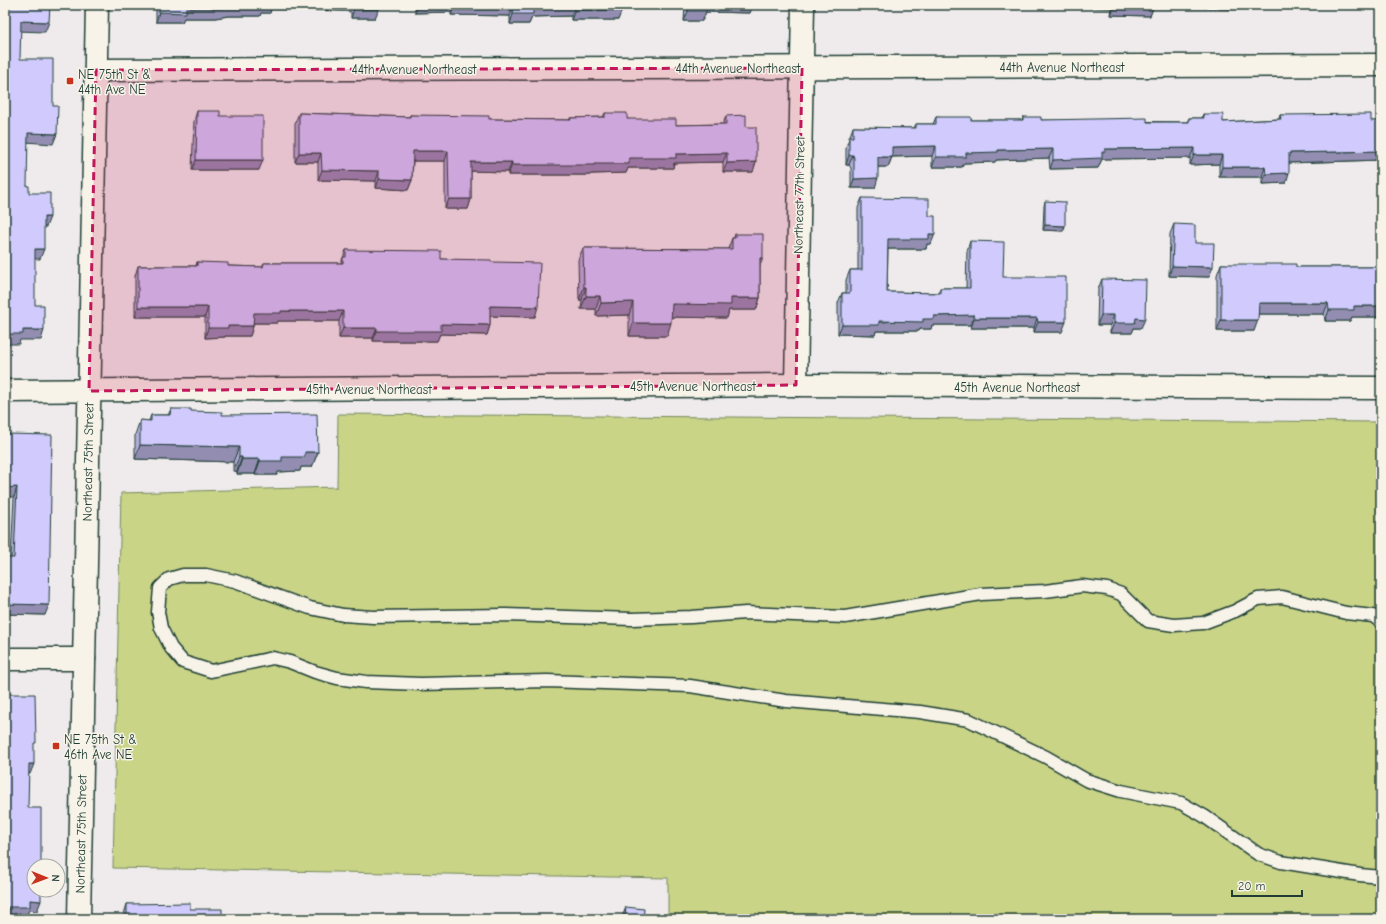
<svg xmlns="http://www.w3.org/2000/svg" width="1386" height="924" font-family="'Comic Neue',sans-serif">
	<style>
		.green { fill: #c9d487; stroke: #74885e }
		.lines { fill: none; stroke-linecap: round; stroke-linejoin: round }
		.service-casing { stroke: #1f3d34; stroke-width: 15 }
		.minor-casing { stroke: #1f3d34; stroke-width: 25 }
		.secondary-casing { stroke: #1f3d34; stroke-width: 25 }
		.service { stroke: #f7f3e8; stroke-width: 12 }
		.minor { stroke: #f7f3e8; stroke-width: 22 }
		.secondary { stroke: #f7f3e8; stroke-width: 22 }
		.wall { fill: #b3aeda; stroke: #1f3d34 }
		.shaded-wall { fill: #928db1; stroke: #1f3d34 }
		.building { fill: #d0cafd; stroke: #1f3d34 }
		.marked { fill: #c2185b; fill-opacity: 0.2; stroke: #c2185b; stroke-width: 3; stroke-dasharray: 8 5; stroke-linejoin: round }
		.poi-dot { fill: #c8321e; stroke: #f7f3e8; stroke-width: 1.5 }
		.labels { text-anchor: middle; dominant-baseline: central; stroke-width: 3; stroke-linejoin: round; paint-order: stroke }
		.street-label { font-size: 13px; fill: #1f3d34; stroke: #f7f3e8 }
		.poi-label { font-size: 13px; fill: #1f3d34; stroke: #f7f3e8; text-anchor: start }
	</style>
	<rect width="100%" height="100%" fill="#efebec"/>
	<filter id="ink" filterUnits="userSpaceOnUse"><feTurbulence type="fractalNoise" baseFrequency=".025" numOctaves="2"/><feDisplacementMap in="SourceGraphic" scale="8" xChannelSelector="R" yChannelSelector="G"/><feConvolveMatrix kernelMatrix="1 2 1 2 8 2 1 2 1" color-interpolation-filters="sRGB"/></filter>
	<g filter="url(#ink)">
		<polygon class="green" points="338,414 1381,422 1381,919 668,919 668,878 113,868 121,493 337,487"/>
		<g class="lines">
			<defs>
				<polyline id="service" points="1381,622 1373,616 1346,613 1282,597 1258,599 1235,611 1203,623 1174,625 1148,621 1121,594 1107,589 1082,586 1045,591 981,594 845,617 746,613 691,617 632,619 505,615 373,617 343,615 310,608 235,581 206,575 183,575 169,579 160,588 158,612 161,628 171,648 183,662 211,671 273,658 290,662 315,672 337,678 366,682 421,684 547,681 690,686 786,701 920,712 969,720 1046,757 1086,780 1121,791 1181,803 1204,816 1258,854 1281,862 1360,875 1381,877"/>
				<g id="minor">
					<polyline points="96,70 1381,65"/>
					<polyline points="796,385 803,5"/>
					<polyline points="5,391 796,385 1381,388"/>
					<polyline points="5,659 84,659"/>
				</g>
				<polyline id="secondary" points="79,919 97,5"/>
			</defs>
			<use href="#service" class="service-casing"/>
			<use href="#minor" class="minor-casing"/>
			<use href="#secondary" class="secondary-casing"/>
			<use href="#service" class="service"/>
			<use href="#minor" class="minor"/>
			<use href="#secondary" class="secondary"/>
		</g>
		<g class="wall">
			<polygon points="154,5 379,5 375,18 351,18 351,12 344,11 271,9 270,13 261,13 260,16 229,16 215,18 184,18 182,22 156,22 156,6 154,6"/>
			<polygon points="415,5 622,5 618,20 571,20 571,16 532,17 529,24 510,24 510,16 451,15 451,12 415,13"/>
			<polygon points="685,5 753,5 750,13 706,12 702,21 684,21"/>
			<polygon points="1050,5 1252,5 1251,9 1153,8 1150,16 1111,15 1112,8 1050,7"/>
			<polygon points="197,111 220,116 259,170 192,170 194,121"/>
			<polygon points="299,113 409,117 410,115 489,119 570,120 570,118 603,117 605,113 627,119 676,125 723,124 726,116 746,127 753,172 723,172 723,162 674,163 673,168 628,168 626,173 591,174 590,175 508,175 508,172 471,171 471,199 468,209 445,209 445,161 413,161 412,180 408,190 376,188 376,181 318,180 318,162 295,162 295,123"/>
			<polygon points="1203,114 1223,122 1279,119 1280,115 1371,121 1381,121 1381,160 1289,163 1286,183 1262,184 1262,177 1219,177 1219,164 1190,165 1190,158 1102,159 1098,168 1050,169 1049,158 996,160 995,162 964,163 962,167 932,167 932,156 892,157 888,167 878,167 875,188 851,188 851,168 849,165 846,165 846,147 853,127 914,128 916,124 933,124 936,117 971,120 1022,120 1023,117 1041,120 1187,122 1189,118 1202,118"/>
			<polygon points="862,198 929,216 931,244 927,244 926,249 888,249 887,292 938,293 940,288 966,288 967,251 970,241 1003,277 1062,332 1034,332 1034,328 971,328 971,325 932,325 931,329 920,329 919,331 876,331 875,335 838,334 838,303 842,293 846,293 846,280 850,270 858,270 858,208"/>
			<polygon points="1045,201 1065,226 1063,231 1043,230 1044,206"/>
			<polygon points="1174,224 1209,277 1169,276 1170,234"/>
			<polygon points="735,234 760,265 760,298 756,310 729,310 727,318 671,317 667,336 629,336 629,315 596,316 596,309 581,309 582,300 579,300 578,260 583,248 728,249 732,238 734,238"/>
			<polygon points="346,250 441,259 491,262 535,317 490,316 490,325 487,335 440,334 437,341 373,341 373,338 339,338 339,321 278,321 277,323 254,323 250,336 225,336 225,337 205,338 205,317 135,317 135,276 138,266 196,266 197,262 228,266 262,267 264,263 341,263"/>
			<polygon points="1221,264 1296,267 1381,267 1381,317 1352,317 1350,321 1325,321 1324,314 1258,314 1254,331 1217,331 1217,275"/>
			<polygon points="1102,279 1141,328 1134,328 1132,333 1110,333 1110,325 1097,325 1098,289"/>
			<polygon points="171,409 222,415 318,452 312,467 301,467 300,471 278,472 277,475 255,475 255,474 237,474 237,471 233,471 233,462 135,459 135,435 140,420 149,421 151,415 168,415"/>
			<polygon points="6,434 45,615 5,614 5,558 11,558 14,497 5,438"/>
			<polygon points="127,904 190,909 222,919 124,919 124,914"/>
			<polygon points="626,907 643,919 574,919 576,914 622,917"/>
		</g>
		<g class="shaded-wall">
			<polygon points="263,5 346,5 344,11 271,9 270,13 261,13 260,16 229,16 215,18 184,18 182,22 156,22 159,12 186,8"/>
			<polygon points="418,5 454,5 451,12 415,13"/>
			<polygon points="705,5 753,5 750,13 706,12 702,21 684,21 688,11"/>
			<polygon points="864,5 915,5 863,6"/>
			<polygon points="1051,5 1113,5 1112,8 1050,7"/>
			<polygon points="1115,5 1252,5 1251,9 1153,8 1150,16 1111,15"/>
			<polygon points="455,6 514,6 510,16 451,15"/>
			<polygon points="533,7 575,7 571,16 532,17 529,24 510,24 513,14"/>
			<polygon points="354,9 379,9 375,18 351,18"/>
			<polygon points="575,10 622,10 618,20 571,20"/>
			<polygon points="21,21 49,22 45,32 17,31"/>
			<polygon points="28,133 57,134 53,144 25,142"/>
			<polygon points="936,146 932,156 888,157 892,147"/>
			<polygon points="1194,148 1190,158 1102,159 1098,168 1050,169 1053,160 1102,152 1105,149"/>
			<polygon points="1053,149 1049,158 996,160 995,162 964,163 962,167 932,167 936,157 966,153 998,150"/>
			<polygon points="413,151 448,151 445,161 409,161"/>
			<polygon points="1381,151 1381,160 1285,163 1289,153"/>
			<polygon points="299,153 321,153 318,162 295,162"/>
			<polygon points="727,153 723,162 674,163 673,168 628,168 626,173 591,174 590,175 508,175 512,165 594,164 629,158 676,154"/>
			<polygon points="849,155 853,155 849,165 846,165"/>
			<polygon points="1194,155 1222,155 1219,164 1190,165"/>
			<polygon points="878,157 892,157 888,167 875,167"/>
			<polygon points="196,160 263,160 259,170 192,170"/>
			<polygon points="471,162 512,162 508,172 468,171"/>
			<polygon points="756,162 753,172 723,172 727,163"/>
			<polygon points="1222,167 1265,167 1262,177 1219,177"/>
			<polygon points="322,170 379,171 376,181 318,180"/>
			<polygon points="1289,173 1286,183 1262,184 1266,174"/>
			<polygon points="878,178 875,188 851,188 854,179"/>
			<polygon points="379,179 412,180 408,190 376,188"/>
			<polygon points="449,199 471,199 468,209 445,209"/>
			<polygon points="44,217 50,217 46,227 40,227"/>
			<polygon points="1045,225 1065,226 1063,231 1043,230"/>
			<polygon points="929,234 935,234 931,244 927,244 926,249 885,249 888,239"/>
			<polygon points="35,249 44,249 40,259 32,259"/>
			<polygon points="760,258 763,258 758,271"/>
			<polygon points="1172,266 1213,267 1209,277 1169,276"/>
			<polygon points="584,287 586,287 582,300 579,300"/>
			<polygon points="586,296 600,296 596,309 581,309"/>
			<polygon points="731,298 760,298 756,310 729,310 727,318 667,317 672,304"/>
			<polygon points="633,302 629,315 596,316 601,303"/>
			<polygon points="1259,303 1328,303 1324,314 1255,314"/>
			<polygon points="490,306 538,307 535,317 487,316"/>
			<polygon points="1354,306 1381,306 1381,317 1352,317 1350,321 1325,321 1329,310"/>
			<polygon points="138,307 208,307 205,317 135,317"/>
			<polygon points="281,311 343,311 339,321 278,321 277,323 250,323 254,313"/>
			<polygon points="974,315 971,325 932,325 931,329 920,329 919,331 876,331 875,335 838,334 842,325 923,319 934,316"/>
			<polygon points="1101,315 1114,315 1110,325 1097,325"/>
			<polygon points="974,318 1037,318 1034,328 971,328"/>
			<polygon points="1136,318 1145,319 1141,328 1134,328 1132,333 1110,333 1114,323"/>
			<polygon points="1221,320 1258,320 1254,331 1217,331"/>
			<polygon points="1038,322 1066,322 1062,332 1034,332"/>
			<polygon points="633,323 671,323 667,336 629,336"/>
			<polygon points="441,324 490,325 487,335 440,334 437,341 373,341 377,331"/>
			<polygon points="228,326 253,326 250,336 225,336 225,337 205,338 208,328"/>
			<polygon points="343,328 377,328 373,338 339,338"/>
			<polygon points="23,330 44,330 41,340 20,340 19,344 5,344 5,334"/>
			<polygon points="140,445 239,447 233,462 135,459"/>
			<polygon points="305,452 318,452 312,467 301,467 300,471 278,472 277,475 255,475 260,461"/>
			<polygon points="239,457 242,457 237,471 233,471"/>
			<polygon points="242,459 260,459 255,474 237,474"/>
			<polygon points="17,487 14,497 5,497 5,488"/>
			<polygon points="5,604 49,605 45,615 5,614"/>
			<polygon points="29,764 34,764 30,774 25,774"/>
			<polygon points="30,900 41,901 37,911 29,910 26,917 5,917 5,907"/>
		</g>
		<g class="building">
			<polygon points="5,5 50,5 49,22 21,21 20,59 53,59 53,106 58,106 57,134 28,133 27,186 29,186 29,193 50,193 50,217 44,217 44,249 35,249 35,305 44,305 44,330 23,330 23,334 5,334"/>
			<polygon points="159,5 264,5 264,6 232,6 219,8 186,8 186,13 159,12"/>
			<rect x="354" y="5" width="25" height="4"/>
			<polygon points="455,5 622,5 622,10 575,10 575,7 533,7 533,14 513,14 514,6 455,6"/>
			<rect x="688" y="5" width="18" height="6"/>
			<polygon points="1120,5 1154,5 1153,6"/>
			<polygon points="197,111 220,111 220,116 263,116 263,160 196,160"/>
			<polygon points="299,113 410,117 410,115 489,116 489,119 571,120 570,118 605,117 605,113 627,113 627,119 676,119 676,125 726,124 726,116 746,115 746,127 756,127 756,162 727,163 727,153 676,154 676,158 629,158 629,164 594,164 594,165 512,165 512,162 471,162 471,199 449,199 448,151 413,151 412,180 379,179 379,171 322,170 321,153 299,153"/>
			<polygon points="1203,114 1223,114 1223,122 1281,119 1280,115 1371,114 1371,121 1381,121 1381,151 1289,153 1289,173 1266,174 1265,167 1222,167 1222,155 1194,155 1194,148 1105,149 1105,152 1102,152 1102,158 1053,160 1053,149 998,150 998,152 966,153 966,157 936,157 936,146 892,147 892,157 878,157 878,178 854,179 854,158 853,155 849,155 849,137 853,137 853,127 916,128 916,124 936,124 936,117 971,117 971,120 1023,120 1023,117 1041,117 1041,120 1147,118 1147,122 1189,122 1189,118 1204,118"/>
			<polygon points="862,198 929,199 929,216 935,216 935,234 929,234 929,239 888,239 887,292 940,293 940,288 970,288 970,241 1004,242 1003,277 1066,277 1066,322 1038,322 1037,318 974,318 974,315 934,316 934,319 923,319 923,322 879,321 879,325 842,325 842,293 850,293 850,270 862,270"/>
			<polygon points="1045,201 1065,202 1065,226 1045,225"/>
			<polygon points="1174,224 1195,225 1195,243 1214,243 1213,267 1172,266"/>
			<polygon points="735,234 763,234 763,258 760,258 760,298 731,298 731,305 672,304 671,323 633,323 633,302 601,303 600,296 586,296 586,287 584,287 583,248 732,249 732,238 735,238"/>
			<polygon points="346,250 441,251 441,259 491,260 491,262 540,263 538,307 490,306 490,325 441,324 441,331 377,331 377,328 343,328 343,311 281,311 281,313 254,313 253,326 228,326 228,328 208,328 208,307 138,307 138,266 197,266 197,262 228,263 228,266 263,267 264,263 343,263 343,257 346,257"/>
			<polygon points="1221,264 1296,264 1296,267 1381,267 1381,306 1354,306 1354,310 1329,310 1328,303 1259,303 1258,320 1221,320"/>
			<polygon points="1102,279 1146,280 1145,319 1136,318 1135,323 1114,323 1114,315 1101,315"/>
			<polygon points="171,409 191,409 191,411 222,412 222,415 317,414 318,452 305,452 305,457 282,457 282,461 260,461 260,459 242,459 242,457 239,457 239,447 140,445 140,420 151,421 151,415 170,415"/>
			<polygon points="6,434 52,435 49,605 5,604 5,558 14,558 17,487 5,488 5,438 6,438"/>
			<polygon points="6,694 35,694 36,743 34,743 34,764 29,764 28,808 41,808 41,866 34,866 34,890 41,890 41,901 30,900 30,907 5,907 5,698 6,698"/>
			<polygon points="190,903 190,909 222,909 222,919 127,919 127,904"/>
			<polygon points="626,907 644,909 643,919 576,919 576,914 625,917"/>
			<polygon points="511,918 554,918 562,919 511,919"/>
		</g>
	</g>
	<path class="marked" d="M 802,68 L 796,385 L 89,391 L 96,70 Z"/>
	<g class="poi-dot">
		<rect x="66" y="77" width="8" height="8" rx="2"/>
		<rect x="52" y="742" width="8" height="8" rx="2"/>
	</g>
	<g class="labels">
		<g class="street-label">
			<text x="1062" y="67">44th Avenue Northeast</text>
			<text x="738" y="68">44th Avenue Northeast</text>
			<text x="414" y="69">44th Avenue Northeast</text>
			<text transform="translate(799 195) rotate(-89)">Northeast 77th Street</text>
			<text x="693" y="386">45th Avenue Northeast</text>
			<text x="1017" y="387">45th Avenue Northeast</text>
			<text x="369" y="389">45th Avenue Northeast</text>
			<text transform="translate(88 462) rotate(-89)">Northeast 75th Street</text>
			<text transform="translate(81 834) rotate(-89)">Northeast 75th Street</text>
		</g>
		<g class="poi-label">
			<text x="78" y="74">NE 75th St &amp;<tspan x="78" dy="15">44th Ave NE</tspan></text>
			<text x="64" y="739">NE 75th St &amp;<tspan x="64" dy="15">46th Ave NE</tspan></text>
		</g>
	</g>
	<rect width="1386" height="924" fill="none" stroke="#f7f3e8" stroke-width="20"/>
	<rect x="10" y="10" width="1366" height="904" fill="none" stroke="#1f3d34" stroke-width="1.5" filter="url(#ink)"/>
	<g transform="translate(46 878) rotate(91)"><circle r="19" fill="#f7f3e8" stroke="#a1aaa0"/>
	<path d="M0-3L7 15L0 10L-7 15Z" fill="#c8321e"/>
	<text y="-6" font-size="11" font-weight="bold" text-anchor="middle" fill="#1f3d34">N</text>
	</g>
	<path d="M1232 890v6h70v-6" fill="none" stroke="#1f3d34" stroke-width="2"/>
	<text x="1238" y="890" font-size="12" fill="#1f3d34" stroke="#f7f3e8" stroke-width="3" paint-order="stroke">20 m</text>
</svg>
